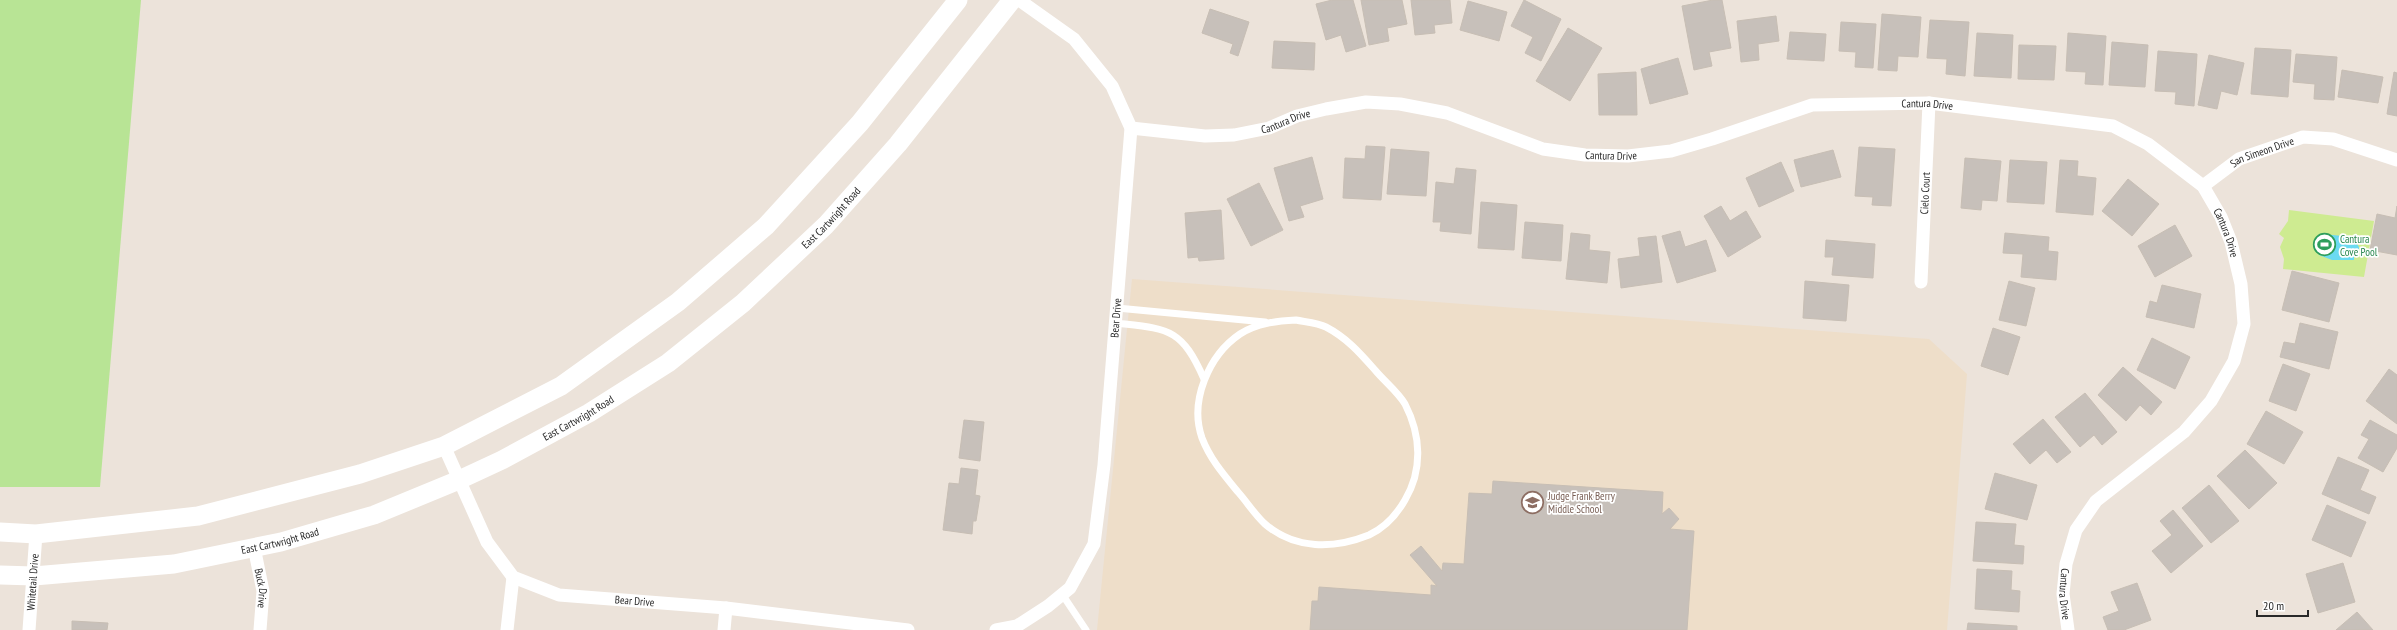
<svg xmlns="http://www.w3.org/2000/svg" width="2397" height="630" font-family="'PT Sans Narrow',sans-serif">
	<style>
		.education { fill: #eedec9 }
		.green { fill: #b8e495 }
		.pitch { fill: #ceeb91 }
		.water { fill: #6bdaf1 }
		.building { fill: #c7c0ba; stroke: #c7beb4 }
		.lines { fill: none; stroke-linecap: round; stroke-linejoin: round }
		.lane { stroke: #fff; stroke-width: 7 }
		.street { stroke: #fff; stroke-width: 13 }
		.secondary { stroke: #fff; stroke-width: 19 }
		.labels { text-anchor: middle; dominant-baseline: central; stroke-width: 3.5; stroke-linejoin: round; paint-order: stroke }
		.street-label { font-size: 11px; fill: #292929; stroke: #fff }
		.leisure-label { font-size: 11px; fill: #27864d; stroke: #fff; text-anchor: start }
		.education-label { font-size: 11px; fill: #785e54; stroke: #fff; text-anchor: start }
	</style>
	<rect width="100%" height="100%" fill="#ece3da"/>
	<polygon class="education" points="1132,279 1929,339 1967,374 1947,630 1097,630"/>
	<polygon class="green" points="0,0 141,0 100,487 0,487"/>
	<polygon class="pitch" points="2289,210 2374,221 2364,277 2283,269 2284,259 2280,247 2284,238 2279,234 2288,221"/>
	<polygon class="water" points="2323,234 2352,237 2359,247 2359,254 2354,256 2354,260 2332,260 2319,255 2318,249 2315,247"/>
	<g class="building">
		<polygon points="1332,0 1353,0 1366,46 1346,52 1341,35 1326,40 1316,4"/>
		<polygon points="1361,0 1402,0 1407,24 1387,28 1389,41 1369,45"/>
		<polygon points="1411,0 1450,0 1452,23 1434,25 1435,33 1415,35"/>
		<polygon points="1524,0 1561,19 1541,61 1525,53 1533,37 1511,26"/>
		<polygon points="1713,0 1722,0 1731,48 1709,52 1712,66 1694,70 1682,6"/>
		<polygon points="1468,1 1507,12 1499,41 1460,30"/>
		<polygon points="1210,9 1249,22 1238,56 1230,53 1233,44 1202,33"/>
		<polygon points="1882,14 1921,17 1918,57 1898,56 1897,71 1878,70"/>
		<polygon points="1776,16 1779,41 1758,44 1759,60 1741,62 1737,21"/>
		<polygon points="1930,20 1969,22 1965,76 1946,74 1947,59 1927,58"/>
		<polygon points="1841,22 1876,24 1873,68 1855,67 1856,52 1839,51"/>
		<polygon points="1568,28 1602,48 1570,101 1536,81"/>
		<polygon points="1790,32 1826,34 1824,61 1787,59"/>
		<polygon points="1977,33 2013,35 2011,78 1974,76"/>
		<polygon points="2068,33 2106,36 2103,85 2085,84 2086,72 2066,71"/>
		<polygon points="1274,41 1315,43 1314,70 1272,68"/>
		<polygon points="2112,42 2148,45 2145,87 2109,85"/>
		<polygon points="2019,45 2056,46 2054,80 2018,79"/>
		<polygon points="2255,48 2291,50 2288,97 2251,94"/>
		<polygon points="2158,51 2197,54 2194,106 2175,104 2176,92 2155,91"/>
		<polygon points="2296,54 2337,57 2334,100 2314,99 2315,84 2293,82"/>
		<polygon points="2209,55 2244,63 2237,95 2221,91 2217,109 2198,105"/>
		<polygon points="1678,58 1688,94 1650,104 1641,69"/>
		<polygon points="2342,70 2383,77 2378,103 2338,97"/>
		<polygon points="1636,72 1637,115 1599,115 1598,74"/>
		<polygon points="2394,72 2397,73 2397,116 2387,114"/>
		<polygon points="1366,146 1385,147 1381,200 1343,198 1345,158 1365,159"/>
		<polygon points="1859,147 1895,149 1891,206 1872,205 1873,197 1855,196"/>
		<polygon points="1391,149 1429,152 1426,196 1387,194"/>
		<polygon points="1833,150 1841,177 1801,187 1794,160"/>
		<polygon points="1312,157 1323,199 1300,206 1304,217 1289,221 1274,168"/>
		<polygon points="1965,158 2001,161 1997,201 1982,200 1981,210 1961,208"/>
		<polygon points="2010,160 2047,162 2044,204 2007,202"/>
		<polygon points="2060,160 2078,161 2077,176 2096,178 2093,215 2056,212"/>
		<polygon points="1781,162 1794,191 1759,207 1746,178"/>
		<polygon points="1456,168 1476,170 1471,234 1440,231 1441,222 1433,222 1436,182 1454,184"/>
		<polygon points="2128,179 2159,204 2132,236 2102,211"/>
		<polygon points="1259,183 1283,230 1251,246 1227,199"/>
		<polygon points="1481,202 1517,205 1514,250 1478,248"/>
		<polygon points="1721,206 1730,221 1746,211 1761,237 1728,257 1704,216"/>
		<polygon points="2397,206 2397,255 2370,250 2377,214 2395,218"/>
		<polygon points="1221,210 1224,259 1199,261 1198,257 1188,258 1185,213"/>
		<polygon points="1525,222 1563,225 1561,261 1522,258"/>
		<polygon points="2175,225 2192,256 2155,277 2138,246"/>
		<polygon points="1680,231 1685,247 1706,240 1716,271 1677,283 1662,236"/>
		<polygon points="1571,233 1590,235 1589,250 1610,252 1607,283 1566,279"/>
		<polygon points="2005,233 2049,237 2048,251 2058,252 2056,280 2021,277 2023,254 2003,253"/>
		<polygon points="1656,236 1662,282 1621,288 1618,259 1640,256 1638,238"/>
		<polygon points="1826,240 1875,244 1873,278 1832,275 1834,257 1825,257"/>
		<polygon points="2292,271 2339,283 2329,322 2282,310"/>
		<polygon points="1805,281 1849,285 1846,321 1803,318"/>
		<polygon points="2009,281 2035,288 2026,326 1999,320"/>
		<polygon points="2162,285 2201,294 2194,328 2146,317 2150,301 2157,303"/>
		<polygon points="2300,323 2338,332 2329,369 2280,357 2284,342 2295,344"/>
		<polygon points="1993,328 2020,337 2008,375 1981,366"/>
		<polygon points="2152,338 2190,357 2175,389 2137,370"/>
		<polygon points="2283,364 2310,374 2296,411 2269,401"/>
		<polygon points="2123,367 2162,402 2151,415 2140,405 2126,421 2098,395"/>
		<polygon points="2389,369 2397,375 2397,424 2366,401"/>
		<polygon points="2085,393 2117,432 2102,445 2094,435 2080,447 2055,417"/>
		<polygon points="2266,411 2303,432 2284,464 2247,444"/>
		<polygon points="2043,419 2071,452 2057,463 2046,450 2030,464 2013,444"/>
		<polygon points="964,420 984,422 980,461 959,458"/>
		<polygon points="2370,420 2397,435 2397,448 2383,472 2358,458 2369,439 2361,435"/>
		<polygon points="2245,450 2277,483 2249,509 2217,476"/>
		<polygon points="2338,457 2369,470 2360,490 2376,497 2369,514 2322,494"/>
		<polygon points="961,468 978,470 975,495 980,496 976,521 973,521 972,534 943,530 949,483 959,484"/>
		<polygon points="1995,473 2037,485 2027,520 1985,509"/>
		<polygon points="1493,481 1663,492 1662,514 1669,508 1679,519 1670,529 1694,531 1687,630 1310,630 1312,601 1318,601 1319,587 1431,595 1431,585 1437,586 1410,555 1421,546 1442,571 1443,563 1464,564 1469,493 1492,494"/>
		<polygon points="2209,485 2239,521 2211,543 2182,508"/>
		<polygon points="2327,505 2366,522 2351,557 2312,540"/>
		<polygon points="2173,510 2203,546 2171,573 2152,551 2172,535 2160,521"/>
		<polygon points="1976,522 2016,524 2014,545 2024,546 2023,564 1973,561"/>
		<polygon points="2343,563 2355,602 2318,613 2306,574"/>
		<polygon points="1977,569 2012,571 2011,590 2020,591 2019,612 1975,609"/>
		<polygon points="2137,583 2151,620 2124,630 2108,630 2103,617 2119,611 2111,592"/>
		<polygon points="2357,612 2373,630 2336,630"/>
		<polygon points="72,621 108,623 107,630 72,630"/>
		<polygon points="1968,623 2017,626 2017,630 1967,630"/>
	</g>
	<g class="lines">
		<g class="lane">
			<polyline points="1117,308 1265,322"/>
			<path d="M 1296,320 C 1306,322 1318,323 1326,327 C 1347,338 1360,353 1375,370 C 1384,381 1398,392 1405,404 C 1421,435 1423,470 1405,500 C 1397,514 1384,528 1369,535 C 1334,549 1295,550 1265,524 C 1255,515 1247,502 1238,492 C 1224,475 1210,459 1202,438 C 1189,401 1209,355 1240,334 C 1257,323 1277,321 1296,320 Z"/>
			<path d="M 1115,323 C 1168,329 1181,327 1204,379"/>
			<polyline points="1062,594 1086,630"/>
		</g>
		<g class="street">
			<path id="s1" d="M 1131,128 L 1205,136 L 1234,135 L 1269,128 L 1297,116 L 1326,109 L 1366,102 L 1400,104 L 1447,113 L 1543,149 L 1585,155 L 1628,156 L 1671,151 L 1712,139 L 1812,105 L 1929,103 L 2113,126 L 2148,144 L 2203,186 L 2221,217 L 2231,242 L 2241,284 L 2244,324 L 2234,361 L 2211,401 L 2184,432 L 2096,501 L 2076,530 L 2066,564 L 2063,594 L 2068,630"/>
			<path id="s2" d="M 2203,186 L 2239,159 L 2303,137 L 2333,139 L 2397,160"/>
			<path id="s3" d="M 1921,282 L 1929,103"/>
			<path id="s4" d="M 444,446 L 487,542 L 513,577 L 559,595 L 726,608 L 908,630"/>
			<path id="s5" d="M 254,547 L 263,591 L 260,630"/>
			<path id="s6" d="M 29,630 L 36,534"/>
			<polyline points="507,630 513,577"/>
			<polyline points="724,630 726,608"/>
			<path id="s7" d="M 996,630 L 1017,626 L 1048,606 L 1070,588 L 1094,544 L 1104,465 L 1131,128 L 1112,86 L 1074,39 L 1019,0"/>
		</g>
		<g class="secondary">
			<polyline points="0,532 36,534 198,516 360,474 444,446 561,386 678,302 766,226 860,123 958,0"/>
			<path id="s8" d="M 0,575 L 34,576 L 174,564 L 281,542 L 374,515 L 459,480 L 502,460 L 589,413 L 668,363 L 743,303 L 826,225 L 898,144 L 1012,0"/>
		</g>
	</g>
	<defs>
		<symbol id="stadium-ring" viewBox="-11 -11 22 22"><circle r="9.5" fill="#fff" stroke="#2e9e5b" stroke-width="1.5"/><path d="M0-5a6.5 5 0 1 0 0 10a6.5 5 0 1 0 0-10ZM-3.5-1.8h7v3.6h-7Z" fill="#2e9e5b"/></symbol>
		<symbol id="school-ring" viewBox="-11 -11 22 22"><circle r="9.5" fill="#fff" stroke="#8d6e63" stroke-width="1.5"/><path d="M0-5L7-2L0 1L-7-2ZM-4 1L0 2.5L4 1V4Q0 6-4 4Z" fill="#8d6e63"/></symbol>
	</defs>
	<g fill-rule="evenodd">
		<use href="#stadium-ring" x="2312" y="232" width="25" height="25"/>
		<use href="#school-ring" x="1520" y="490" width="25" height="25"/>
	</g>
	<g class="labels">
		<g class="street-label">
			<text stroke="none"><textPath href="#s1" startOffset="817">Cantura Drive</textPath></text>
			<text stroke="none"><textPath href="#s1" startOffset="157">Cantura Drive</textPath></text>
			<text stroke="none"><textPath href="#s2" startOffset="69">San Simeon Drive</textPath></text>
			<text stroke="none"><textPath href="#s1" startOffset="493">Cantura Drive</textPath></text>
			<text stroke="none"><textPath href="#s3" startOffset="89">Cielo Court</textPath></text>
			<text stroke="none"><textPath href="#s8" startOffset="931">East Cartwright Road</textPath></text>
			<text stroke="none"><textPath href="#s1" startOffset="1165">Cantura Drive</textPath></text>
			<text stroke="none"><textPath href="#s7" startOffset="364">Bear Drive</textPath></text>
			<text stroke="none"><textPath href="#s8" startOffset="607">East Cartwright Road</textPath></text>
			<text stroke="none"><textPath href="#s8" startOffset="283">East Cartwright Road</textPath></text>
			<text stroke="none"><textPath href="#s6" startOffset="48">Whitetail Drive</textPath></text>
			<text stroke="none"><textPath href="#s5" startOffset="42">Buck Drive</textPath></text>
			<text stroke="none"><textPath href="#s1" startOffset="1597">Cantura Drive</textPath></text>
			<text stroke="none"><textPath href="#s4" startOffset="274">Bear Drive</textPath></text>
		</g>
		<g class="leisure-label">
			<text x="2340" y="239">Cantura<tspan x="2340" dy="13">Cove Pool</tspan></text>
		</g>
		<g class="education-label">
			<text x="1548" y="496">Judge Frank Berry<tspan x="1548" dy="13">Middle School</tspan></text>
		</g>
	</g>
	<path d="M2257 610v6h51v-6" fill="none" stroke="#292929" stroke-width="2"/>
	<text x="2263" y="610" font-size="12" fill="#292929" stroke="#ffffff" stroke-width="3" paint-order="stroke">20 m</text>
</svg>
